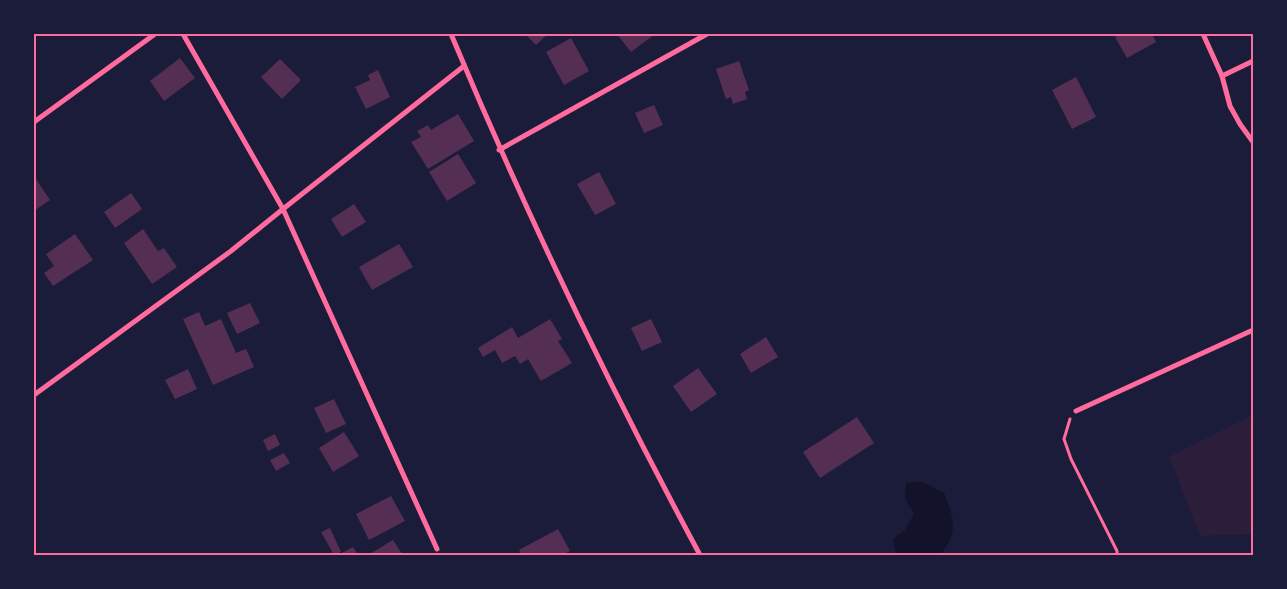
<svg xmlns="http://www.w3.org/2000/svg" width="1287" height="589" font-family="'IBM Plex Sans',sans-serif">
	<style>
		.green { fill: #2a1e3b }
		.water { fill: #12122b }
		.building { fill: #542f53 }
		.lines { fill: none; stroke-linecap: round; stroke-linejoin: round }
		.path { stroke: #ff6b9d; stroke-width: 3 }
		.minor { stroke: #ff6b9d; stroke-width: 5 }
		.neatline { fill: none; stroke: #ff6b9d; stroke-width: 2 }
	</style>
	<rect width="100%" height="100%" fill="#1b1b3a"/>
	<polygon class="green" points="1253,415 1253,534 1200,536 1169,457"/>
	<path class="water" d="M 923,482 L 944,493 C 954,519 959,532 940,555 L 896,555 L 893,539 L 905,530 L 914,514 L 905,498 L 906,483 Z"/>
	<g class="building">
		<polygon points="525,34 548,34 536,45"/>
		<polygon points="617,34 653,34 654,35 631,52"/>
		<polygon points="1121,34 1152,34 1156,42 1127,58 1115,37"/>
		<polygon points="571,38 589,71 564,85 546,52"/>
		<polygon points="180,58 195,78 164,101 150,81"/>
		<polygon points="280,59 301,80 282,99 261,77"/>
		<polygon points="739,61 749,90 745,92 747,99 733,104 731,97 726,99 716,69"/>
		<polygon points="378,70 390,97 366,109 355,87 370,80 368,75"/>
		<polygon points="1076,77 1096,117 1072,129 1052,90"/>
		<polygon points="654,105 663,125 644,133 635,113"/>
		<polygon points="458,114 474,141 428,169 411,142 421,137 417,131 428,125 431,130"/>
		<polygon points="458,154 476,183 447,201 429,172"/>
		<polygon points="599,172 616,204 595,215 577,184"/>
		<polygon points="34,176 50,200 34,211"/>
		<polygon points="131,193 142,209 115,228 104,212"/>
		<polygon points="354,204 366,222 342,237 331,219"/>
		<polygon points="143,229 158,251 164,248 177,267 152,284 124,243"/>
		<polygon points="75,234 93,260 53,286 44,273 54,266 46,254"/>
		<polygon points="399,244 413,267 372,290 359,267"/>
		<polygon points="250,303 260,323 237,334 227,313"/>
		<polygon points="199,312 205,326 221,319 236,353 246,349 254,367 213,385 183,319"/>
		<polygon points="550,319 562,339 558,341 572,363 541,381 528,359 520,364 515,356 502,363 495,350 483,357 478,348 512,327 518,338"/>
		<polygon points="651,319 662,342 642,351 631,328"/>
		<polygon points="766,337 778,357 751,373 740,354"/>
		<polygon points="698,368 717,394 691,412 673,386"/>
		<polygon points="188,369 197,389 175,399 165,380"/>
		<polygon points="334,399 346,424 326,433 314,408"/>
		<polygon points="857,417 874,443 820,478 803,452"/>
		<polygon points="344,432 359,456 333,472 319,448"/>
		<polygon points="275,434 280,445 268,451 263,440"/>
		<polygon points="284,453 290,463 276,471 270,460"/>
		<polygon points="391,496 405,521 369,540 356,514"/>
		<polygon points="330,528 341,552 334,555 321,532"/>
		<polygon points="558,529 570,551 562,555 522,555 519,550"/>
		<polygon points="393,540 402,554 399,555 368,555"/>
		<polygon points="353,547 358,555 338,555"/>
	</g>
	<g class="lines">
		<polyline class="path" points="1070,419 1064,439 1071,459 1117,551 1117,555"/>
		<g class="minor">
			<polyline points="183,34 283,209 464,66"/>
			<path d="M 451,34 C 525,211 609,386 700,555"/>
			<polyline points="1203,34 1222,76 1230,106 1240,124 1253,142"/>
			<polyline points="1222,76 1253,61"/>
			<polyline points="34,122 155,34"/>
			<polyline points="499,150 707,34"/>
			<polyline points="34,395 231,251 283,209 437,549"/>
			<polyline points="1076,411 1253,330"/>
		</g>
	</g>
	<rect width="1287" height="589" fill="none" stroke="#1b1b3a" stroke-width="70"/>
	<rect x="35" y="35" width="1217" height="519" class="neatline"/>
</svg>
